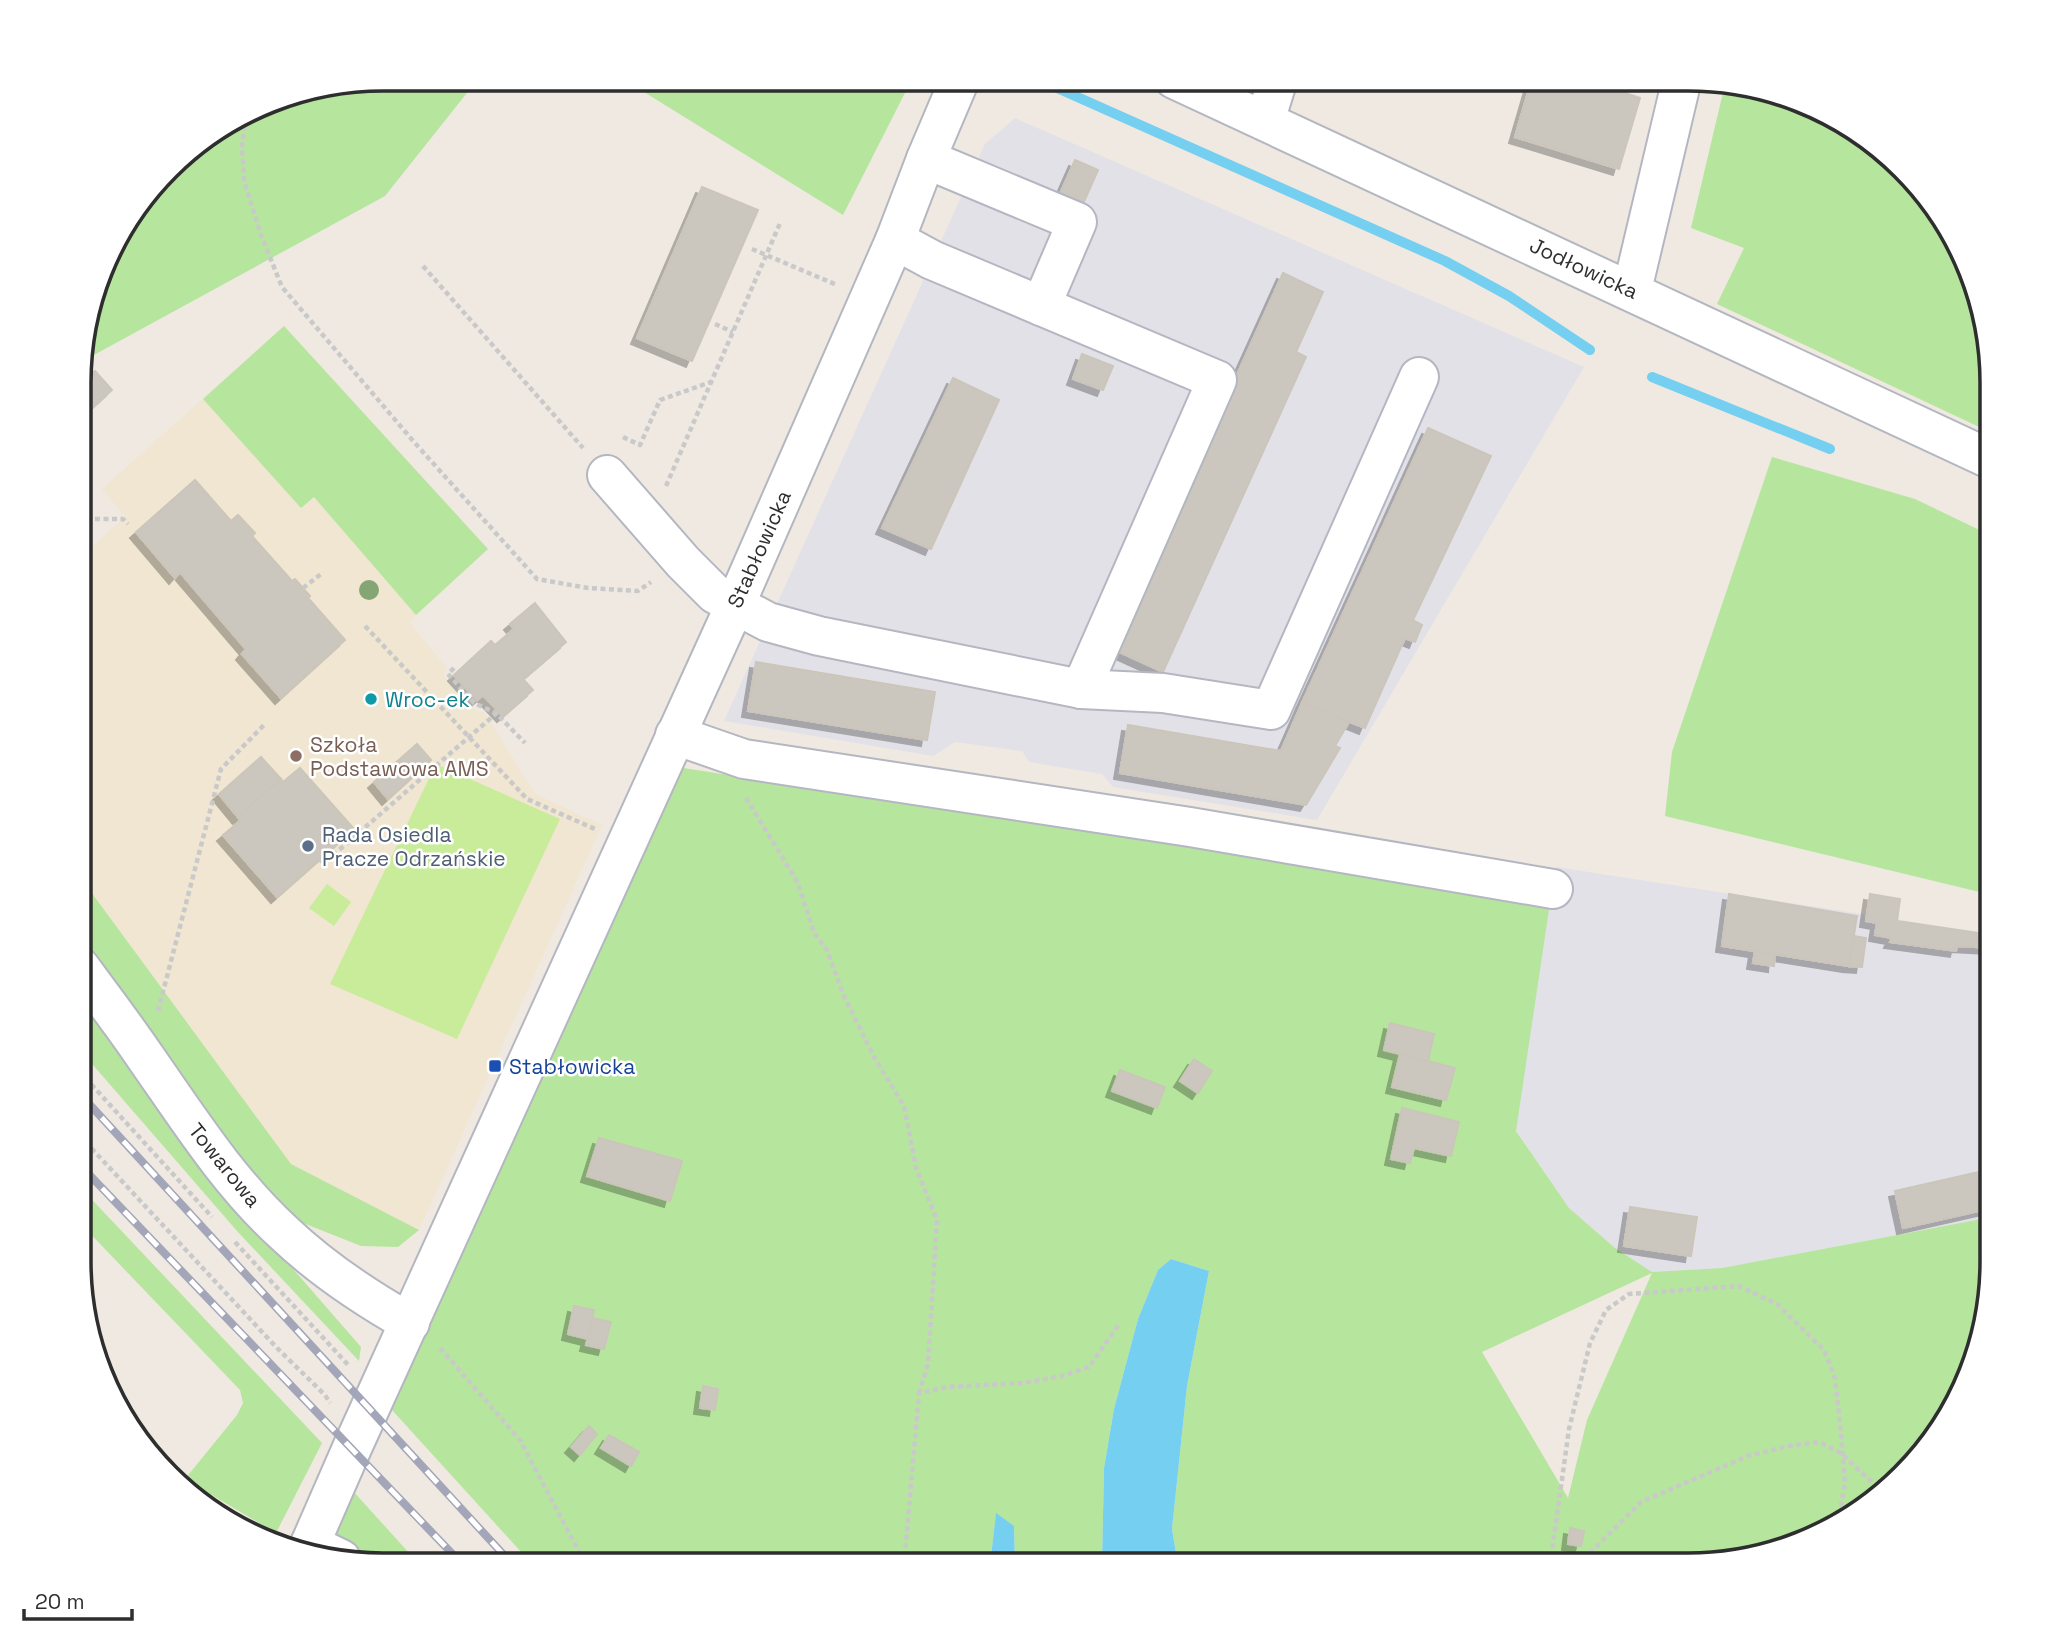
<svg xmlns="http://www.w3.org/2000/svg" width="2071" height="1644" font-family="'Space Grotesk',sans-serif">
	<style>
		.industrial { fill: #e3e1e8 }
		.education { fill: #f0e6d1 }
		.green { fill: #b6e59e; fill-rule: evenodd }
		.pitch { fill: #c9ec9a }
		.water { fill: #75cff0 }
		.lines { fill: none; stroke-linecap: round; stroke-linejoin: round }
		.stream { stroke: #75cff0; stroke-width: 10 }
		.building { fill: #cbc7bf; stroke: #cbc5ba; stroke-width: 2; filter: url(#shadow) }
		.minor-casing { stroke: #b4b7c1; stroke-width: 42 }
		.path { stroke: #c9c9c9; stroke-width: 4.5; stroke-dasharray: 5 3.5; stroke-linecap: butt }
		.minor { stroke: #fff; stroke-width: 38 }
		.rail-casing { stroke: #a3a6b8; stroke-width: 8 }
		.rail { stroke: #fff; stroke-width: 5; stroke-dasharray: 16; stroke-linecap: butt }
		.tree { fill: #84a574 }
		.culture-dot { fill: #0f9aa8; stroke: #fff; stroke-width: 2.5 }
		.education-dot { fill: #8d6e63; stroke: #fff; stroke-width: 2.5 }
		.service-dot { fill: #5c6f8a; stroke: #fff; stroke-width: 2.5 }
		.transit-dot { fill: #1a4fb4; stroke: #fff; stroke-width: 2.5 }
		.labels { text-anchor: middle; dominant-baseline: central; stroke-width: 5; stroke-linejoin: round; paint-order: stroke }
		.street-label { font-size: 21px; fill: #2e2e2e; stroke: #fff }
		.culture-label { font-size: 21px; fill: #0d838f; stroke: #fff; text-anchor: start }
		.education-label { font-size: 21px; fill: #785e54; stroke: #fff; text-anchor: start }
		.service-label { font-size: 21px; fill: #4e5e75; stroke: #fff; text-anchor: start }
		.transit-label { font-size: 21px; fill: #164399; stroke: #fff; text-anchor: start }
		.rim { fill: none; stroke: #2e2e2e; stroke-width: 3.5 }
	</style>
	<defs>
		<filter id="shadow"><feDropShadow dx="-6" dy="6" stdDeviation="0" flood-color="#0004"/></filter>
	</defs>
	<rect width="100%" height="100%" fill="#efe9e1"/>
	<g class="industrial">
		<polygon points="1015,118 1584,367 1317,820 1113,787 1102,774 1029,762 1022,751 955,742 933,756 724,721 985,144"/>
		<polygon points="1556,867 1992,934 1992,1217 1722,1268 1652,1272 1615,1248 1569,1208 1516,1130 1526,1046"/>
	</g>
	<polygon class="education" points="284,326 488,549 409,622 447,668 443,675 470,708 485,713 535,794 602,825 419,1230 291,1164 80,877 81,557 125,517 102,489"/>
	<g class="green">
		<polygon points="383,79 478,79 385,196 81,362 81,343 119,231 183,154 285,95"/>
		<polygon points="623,79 912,79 843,215"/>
		<polygon points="1725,84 1805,102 1889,155 1961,249 1992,383 1992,433 1717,304 1744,248 1691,228"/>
		<polygon points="284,326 488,549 416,615 314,497 301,508 203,399"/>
		<polygon points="1772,457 1915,499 1992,536 1992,895 1665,816 1672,752"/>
		<path d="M 677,767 L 1550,903 L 1516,1131 L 1569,1208 L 1615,1248 L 1652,1272 L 1722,1268 L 1992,1217 L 1992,1281 L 1969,1378 L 1916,1462 L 1805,1542 L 1688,1565 L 1178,1565 L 1172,1529 L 1187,1386 L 1209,1271 L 1171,1259 L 1158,1270 L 1138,1319 L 1114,1409 L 1104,1468 L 1102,1565 L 1015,1565 L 1014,1526 L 996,1514 L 990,1565 L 533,1565 L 392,1410 ZM 1390,1023 L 1434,1034 L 1428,1061 L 1454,1068 L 1446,1100 L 1392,1087 L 1400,1054 L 1384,1049 ZM 1195,1060 L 1212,1071 L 1198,1093 L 1180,1081 ZM 1403,1109 L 1459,1122 L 1451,1156 L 1414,1148 L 1410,1163 L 1391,1159 ZM 1652,1273 L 1587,1420 L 1568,1498 L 1482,1352 ZM 594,1310 L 593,1318 L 611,1322 L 604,1349 L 587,1345 ZM 703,1386 L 717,1389 L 715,1410 L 700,1408 ZM 589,1427 L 591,1443 L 580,1455 L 571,1447 ZM 609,1435 L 639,1452 L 601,1448 Z"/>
		<polygon points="80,877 291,1164 419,1230 398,1247 361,1246 288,1217 197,1108 80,943"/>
		<polygon points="80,998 260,1231 361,1347 359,1361 237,1231 80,1050"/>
		<polygon points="80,1187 322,1443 276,1533 185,1479 237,1415 243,1403 240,1390 80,1223"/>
		<polygon points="352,1490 420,1565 379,1565 330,1543"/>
	</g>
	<g class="pitch">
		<polygon points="436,764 560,819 457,1039 330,984"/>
		<polygon points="327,884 351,902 334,926 309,908"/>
	</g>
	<g class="water">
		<polygon points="1171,1259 1209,1271 1187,1386 1172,1529 1178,1565 1102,1565 1104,1468 1114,1409 1138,1319 1158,1270"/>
		<polygon points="996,1513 1014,1526 1015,1565 990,1565"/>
	</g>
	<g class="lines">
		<g class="stream">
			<polyline points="1037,79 1445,261 1509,296 1590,350"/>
			<polyline points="1652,377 1830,449"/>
		</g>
	</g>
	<g class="building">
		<polygon points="1532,79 1611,79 1609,88 1640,98 1619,169 1515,137"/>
		<polygon points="1075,160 1098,170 1083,204 1060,194"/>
		<polygon points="702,187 758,210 692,361 637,338"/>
		<polygon points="1283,273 1323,292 1296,352 1306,357 1163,672 1113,649"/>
		<polygon points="1082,354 1113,366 1103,390 1073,379"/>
		<polygon points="95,371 112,390 81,418 81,383"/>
		<polygon points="953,378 999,400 931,549 882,528"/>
		<polygon points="1428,428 1491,456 1413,620 1422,625 1415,642 1405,638 1365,728 1302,703"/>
		<polygon points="195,480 231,521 238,515 255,533 252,536 292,581 295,579 310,596 308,598 345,640 281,698 242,654 246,649 180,572 175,578 136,532"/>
		<polygon points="535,603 566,642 523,679 533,690 503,716 483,695 477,700 454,675 491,641 495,645 514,629 510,624"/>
		<polygon points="756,662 935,692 927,740 748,711"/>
		<polygon points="1302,703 1349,722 1335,746 1340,748 1306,805 1120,773 1128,725 1281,751"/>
		<polygon points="417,744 431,760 388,799 374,782"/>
		<polygon points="261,757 281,779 238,817 219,794"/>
		<polygon points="300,768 354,829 277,897 223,835 241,820 238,817 281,779 283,782"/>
		<polygon points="1729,894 1857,916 1849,966 1722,946"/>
		<polygon points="1870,894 1900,899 1897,921 1992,935 1992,948 1957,946 1956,951 1890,942 1892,938 1875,935 1877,923 1866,921"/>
		<polygon points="1854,936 1866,938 1862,967 1849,966"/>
		<polygon points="1755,951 1775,954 1774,966 1753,963"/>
		<polygon points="1390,1023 1434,1034 1428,1061 1384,1050"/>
		<polygon points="1400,1054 1455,1068 1446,1100 1392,1087"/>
		<polygon points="1194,1059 1212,1071 1198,1093 1180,1081"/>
		<polygon points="1120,1070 1165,1087 1157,1108 1112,1091"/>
		<polygon points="1402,1108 1459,1122 1451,1156 1414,1148 1410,1163 1391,1159"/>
		<polygon points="599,1138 682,1161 670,1201 587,1176"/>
		<polygon points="1992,1169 1992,1208 1903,1228 1895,1191"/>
		<polygon points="1630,1207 1697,1217 1691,1256 1624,1246"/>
		<polygon points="574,1306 594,1310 588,1339 568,1334"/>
		<polygon points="593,1318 611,1322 604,1349 586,1345"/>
		<polygon points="703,1386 718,1389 715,1410 700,1408"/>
		<polygon points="589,1426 597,1434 580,1455 571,1447"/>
		<polygon points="609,1435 639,1452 631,1466 601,1448"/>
		<polygon points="1570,1528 1584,1531 1581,1546 1568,1544"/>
	</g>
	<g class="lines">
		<defs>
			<g id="minor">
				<polyline points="1174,79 1992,460"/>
				<polyline points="1265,121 1278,79"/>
				<polyline points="926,159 1077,222 1041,306"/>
				<polyline points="1632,290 1682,79"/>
				<polyline points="607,475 683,562 715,594 768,622 819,636 1081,689 1217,380 932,260 895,240"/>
				<polyline points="1081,689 1163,693 1271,710 1419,377"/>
				<polyline points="675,735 744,759 1190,827 1553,889"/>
				<path d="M 80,967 C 102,997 125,1027 146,1058 C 188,1118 229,1183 284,1233 C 322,1269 364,1297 410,1323"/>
				<polyline points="310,1544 341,1559"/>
				<polyline points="307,1551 352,1448 736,603 895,240 926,159 960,79"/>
			</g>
		</defs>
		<use href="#minor" class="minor-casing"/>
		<g class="path">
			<polyline points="246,117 242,145 244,181 261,235 282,287 414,442 537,579 588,588 638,591 651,582"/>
			<polyline points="752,249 837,285"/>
			<polyline points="423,266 583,448"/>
			<polyline points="715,324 733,332"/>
			<polyline points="623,437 640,445 660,400 711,382"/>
			<polyline points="666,486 781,221"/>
			<polyline points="95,519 123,519 128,524"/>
			<polyline points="303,588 321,574"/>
			<polyline points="365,626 527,799 595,829"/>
			<polyline points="454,668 448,674 474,703 496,713 525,743"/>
			<polyline points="746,798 798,883 814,933 827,950 843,994 874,1057 904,1106 916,1168 937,1220 928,1364 919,1393"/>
			<polyline points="320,860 324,863 499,711"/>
			<polyline points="158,1011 221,769 264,725"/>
			<polyline points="80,1072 212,1217"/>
			<polyline points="80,1136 277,1348 325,1395 330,1403"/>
			<polyline points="235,1242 350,1367"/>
			<polyline points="440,1348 520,1440 586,1565"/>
			<polyline points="904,1565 919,1393 947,1387 1023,1383 1062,1376 1089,1367 1120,1323"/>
			<polyline points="1550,1565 1569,1429 1590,1343 1606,1310 1629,1294 1739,1286 1777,1304 1824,1350 1835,1378 1840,1423 1845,1483 1839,1517"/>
			<polyline points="1578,1565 1641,1502 1748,1456 1789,1446 1819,1442 1841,1453 1879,1489"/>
		</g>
		<use href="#minor" class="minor"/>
		<defs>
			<g id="rail">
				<polyline points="80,1094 513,1565"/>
				<polyline points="80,1165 463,1565"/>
			</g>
		</defs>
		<use href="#rail" class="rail-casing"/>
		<use href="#rail" class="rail"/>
	</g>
	<circle class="tree" cx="369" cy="590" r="10"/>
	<circle class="culture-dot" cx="371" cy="699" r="7"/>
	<circle class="education-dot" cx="296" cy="756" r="7"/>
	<circle class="service-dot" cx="308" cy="846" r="7"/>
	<rect class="transit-dot" x="488" y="1059" width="14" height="14" rx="3.5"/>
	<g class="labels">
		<g class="street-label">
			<text transform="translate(1584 268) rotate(25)">Jodłowicka</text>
			<text transform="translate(759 549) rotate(-66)">Stabłowicka</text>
			<text transform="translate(225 1165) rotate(51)">Towarowa</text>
		</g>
		<g class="culture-label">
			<text x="385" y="699">Wroc-ek</text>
		</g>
		<g class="education-label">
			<text x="310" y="744">Szkoła<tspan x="310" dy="24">Podstawowa AMS</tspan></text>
		</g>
		<g class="service-label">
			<text x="322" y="834">Rada Osiedla<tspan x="322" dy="24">Pracze Odrzańskie</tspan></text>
		</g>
		<g class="transit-label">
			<text x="509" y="1066">Stabłowicka</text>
		</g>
	</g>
	<path d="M0 0H2071V1644H0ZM383 91H1688A292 292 0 0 1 1980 383V1261A292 292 0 0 1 1688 1553H383A292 292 0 0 1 91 1261V383A292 292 0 0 1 383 91Z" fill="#fff" fill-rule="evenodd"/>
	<path class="rim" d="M383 91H1688A292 292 0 0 1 1980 383V1261A292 292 0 0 1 1688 1553H383A292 292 0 0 1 91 1261V383A292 292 0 0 1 383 91Z"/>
	<path d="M24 1609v10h108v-10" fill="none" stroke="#2e2e2e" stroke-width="3.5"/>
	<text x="35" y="1609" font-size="21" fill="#2e2e2e" stroke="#ffffff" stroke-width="5" paint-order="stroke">20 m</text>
</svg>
